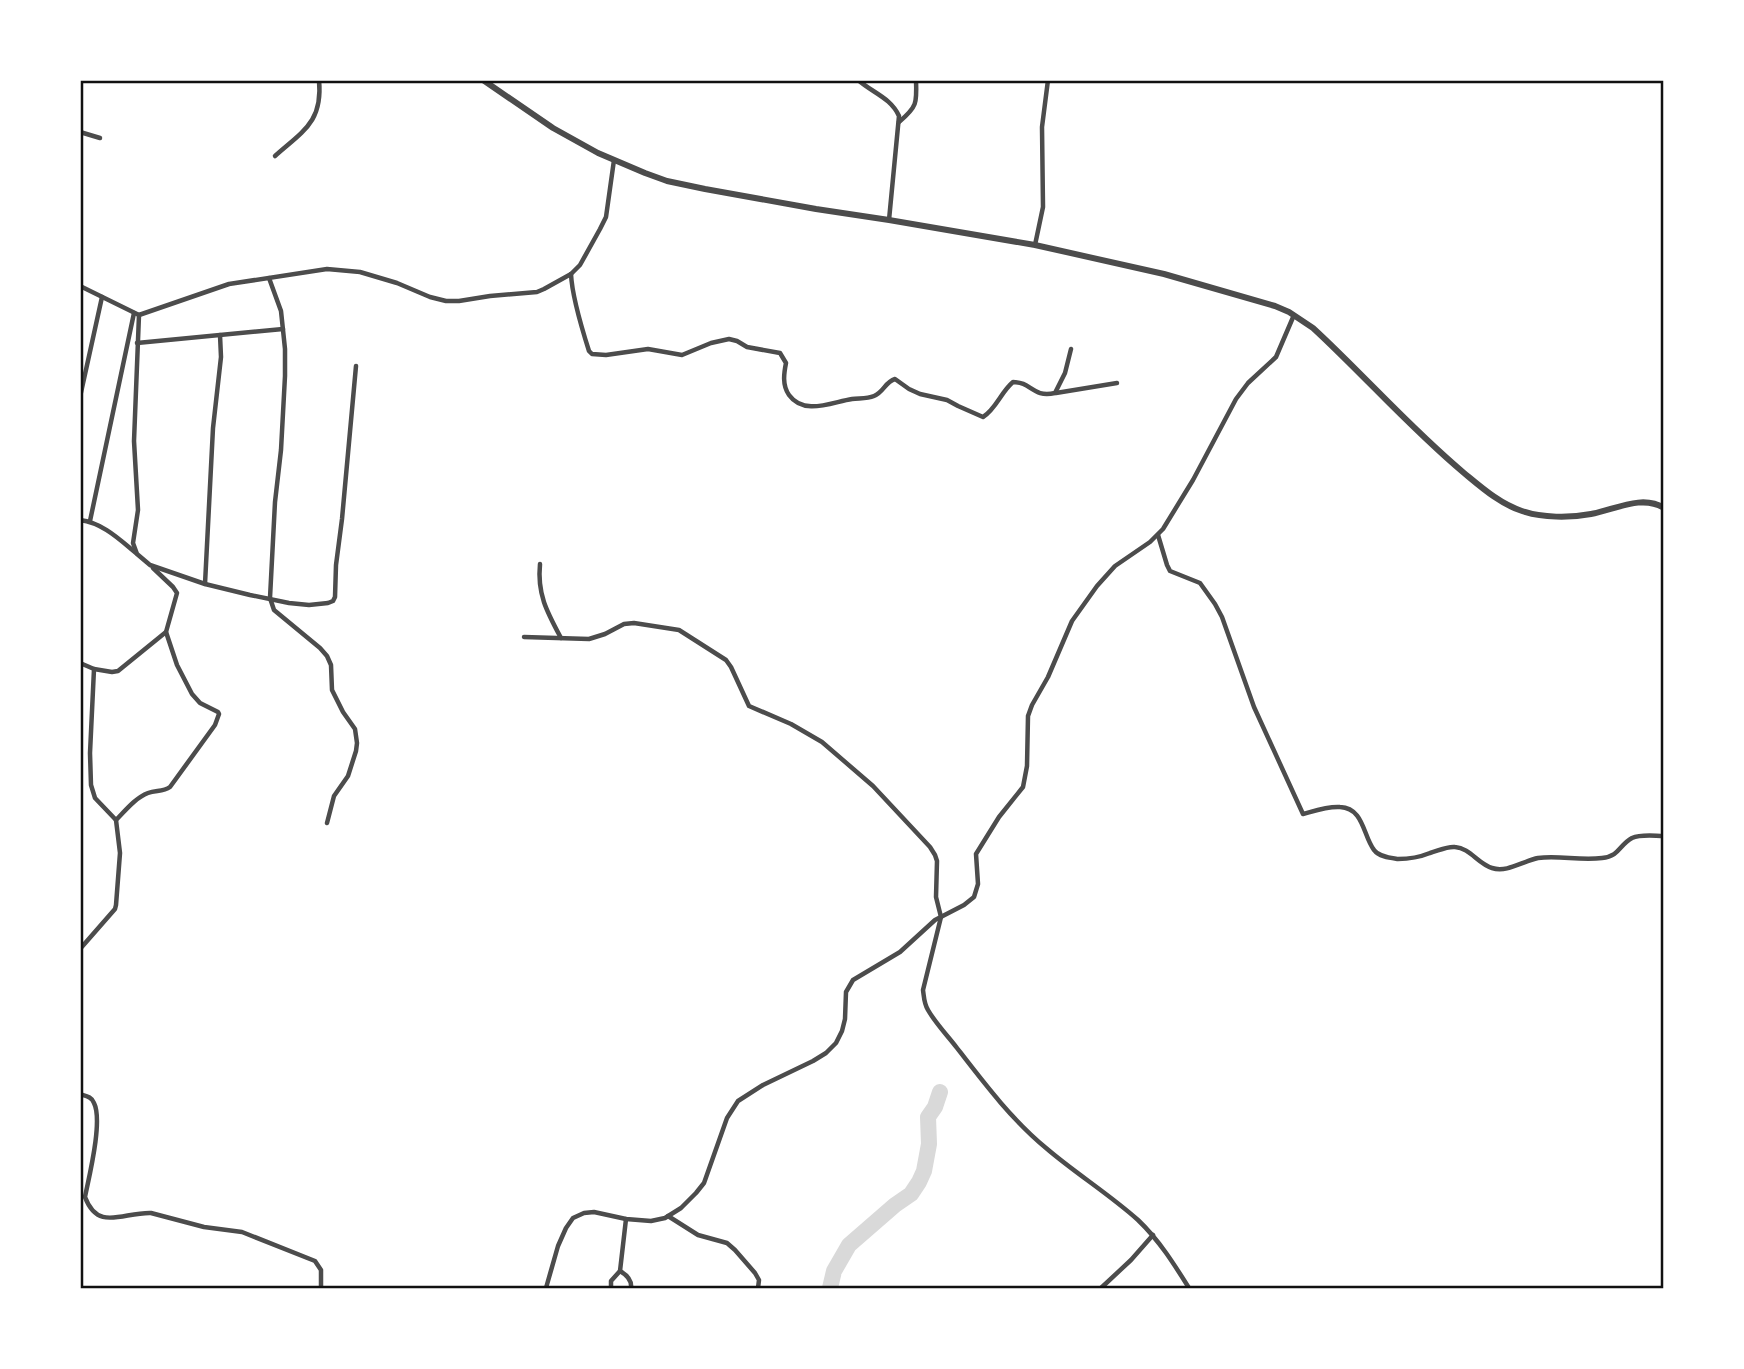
<svg xmlns="http://www.w3.org/2000/svg" width="1744" height="1369" font-family="'DejaVu Sans',sans-serif">
	<style>
		.lines { fill: none; stroke-linecap: round; stroke-linejoin: round }
		.river { stroke: #d9d9d9; stroke-width: 16 }
		.minor { stroke: #4c4c4c; stroke-width: 4.5 }
		.tertiary { stroke: #4c4c4c; stroke-width: 6 }
		.neatline { fill: none; stroke: #111; stroke-width: 2.5 }
	</style>
	<rect width="100%" height="100%" fill="#fff"/>
	<g class="lines">
		<polyline class="river" points="830,1288 834,1271 849,1245 895,1205 911,1194 919,1182 924,1171 929,1144 928,1117 935,1107 940,1092"/>
		<g class="minor">
			<path d="M 858,80 C 873,93 891,98 899,116 L 889,220"/>
			<path d="M 899,122 C 917,107 917,103 916,80"/>
			<polyline points="80,132 100,138"/>
			<path d="M 275,156 C 303,131 323,122 319,80"/>
			<polyline points="1035,245 1043,207 1042,127 1048,80"/>
			<path d="M 571,274 C 572,297 582,329 589,351 L 592,354 L 606,355 L 648,349 L 682,355 L 711,343 L 729,339 L 737,341 L 747,347 L 780,353 L 786,363 C 784,373 782,385 789,395 C 804,416 832,402 852,399 C 859,398 867,399 874,396 C 884,392 885,382 895,379 L 909,389 L 920,394 L 947,400 L 958,406 L 983,417 C 996,409 1001,392 1013,382 C 1032,382 1032,398 1055,393 L 1065,373 L 1071,349"/>
			<polyline points="269,278 281,311 285,349 285,376 281,450 275,502 270,598 274,610 320,648 327,656 331,665 332,690 343,712 355,729 357,743 356,751 348,776 334,796 327,823"/>
			<polyline points="80,286 139,315 229,284 327,269 360,272 397,283 430,297 446,301 459,301 490,296 537,292 544,289 571,274 580,265 600,229 606,217 614,160"/>
			<polyline points="139,315 134,441 138,510 133,543 137,554 150,565 205,584 250,595 289,603 309,605 328,603 333,601 335,597 336,565 342,519 356,366"/>
			<polyline points="137,343 283,329"/>
			<polyline points="1056,393 1117,383"/>
			<polyline points="80,397 102,297"/>
			<path d="M 80,520 C 103,523 119,539 136,553"/>
			<polyline points="90,521 134,313"/>
			<path d="M 1158,535 L 1167,565 L 1170,571 L 1200,583 L 1215,604 L 1222,617 L 1254,707 L 1303,814 C 1314,811 1328,806 1340,807 C 1364,808 1363,836 1374,850 C 1379,857 1391,858 1398,859 C 1409,859 1420,857 1430,853 C 1438,851 1447,846 1455,847 C 1470,848 1478,864 1492,868 C 1507,873 1523,861 1538,858 C 1559,855 1580,861 1602,858 C 1620,856 1619,845 1632,838 C 1641,834 1654,836 1664,836"/>
			<path d="M 540,564 C 537,594 547,612 561,638"/>
			<polyline points="205,584 213,428 221,357 220,335"/>
			<path d="M 524,637 L 589,639 L 605,634 L 624,624 L 634,623 L 679,630 L 726,660 L 731,667 L 749,706 L 791,724 L 822,742 L 873,786 L 930,847 L 935,855 L 937,861 L 936,897 L 941,917 L 923,990 C 924,997 924,1004 928,1010 C 936,1024 948,1036 957,1048 C 984,1083 1012,1120 1046,1148 C 1075,1173 1109,1194 1138,1220 C 1159,1240 1174,1264 1189,1288"/>
			<path d="M 80,663 L 94,669 L 90,753 L 91,785 L 95,798 L 116,820 C 125,811 135,798 148,793 C 156,790 163,792 170,787 L 215,725 L 219,714 L 218,712 L 200,703 L 192,694 L 177,665 L 166,632 L 177,593 L 173,587 L 153,568"/>
			<polyline points="94,669 112,672 118,671 166,632"/>
			<polyline points="80,949 115,909 116,905 120,853 116,820"/>
			<path d="M 80,1094 C 86,1096 92,1097 94,1103 C 103,1121 89,1177 85,1197 C 98,1232 123,1212 151,1213 L 204,1227 L 242,1232 L 315,1261 L 321,1270 L 321,1288"/>
			<polyline points="668,1216 698,1235 727,1243 735,1250 755,1273 759,1280 758,1288"/>
			<path d="M 620,1271 C 627,1275 632,1280 631,1288"/>
			<polyline points="546,1288 558,1246 566,1228 573,1218 584,1213 594,1212 626,1219 651,1221 665,1218 681,1208 696,1193 704,1183 727,1118 738,1101 763,1085 813,1061 826,1053 836,1043 842,1031 845,1019 846,992 853,980 900,952 935,920 964,905 974,897 978,884 976,854 999,817 1023,787 1027,766 1028,716 1032,705 1048,677 1072,621 1097,586 1115,566 1150,542 1163,529 1193,480 1236,399 1248,383 1276,357 1294,315"/>
			<polyline points="611,1288 611,1281 620,1271 626,1219"/>
			<polyline points="1101,1288 1131,1260 1153,1235"/>
		</g>
		<path class="tertiary" d="M 483,80 L 553,128 L 598,153 L 645,173 L 667,181 L 705,189 L 816,209 L 889,220 L 1035,245 L 1164,274 L 1275,306 L 1289,312 L 1313,328 C 1364,375 1410,428 1464,473 C 1481,487 1500,504 1522,511 C 1542,518 1570,518 1591,514 C 1614,510 1642,494 1664,508"/>
	</g>
	<rect width="1744" height="1369" fill="none" stroke="#ffffff" stroke-width="164"/>
	<rect x="82" y="82" width="1580" height="1205" class="neatline"/>
</svg>
